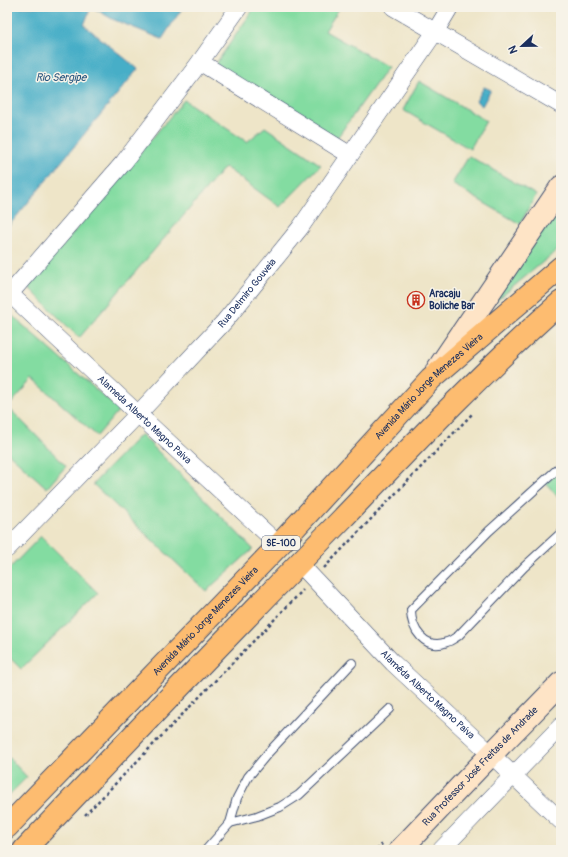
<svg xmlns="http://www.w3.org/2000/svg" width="568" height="857" font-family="Pangolin,sans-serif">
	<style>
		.green { fill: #83dca1; stroke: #4f8680 }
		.water { fill: #47aec7; stroke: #316e92 }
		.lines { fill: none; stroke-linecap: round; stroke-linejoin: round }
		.lane-casing { stroke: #3b4a6e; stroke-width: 10 }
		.street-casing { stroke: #3b4a6e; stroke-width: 18 }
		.secondary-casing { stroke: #3b4a6e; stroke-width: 24 }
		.primary-casing { stroke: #3b4a6e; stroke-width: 24 }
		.path { stroke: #3b4a6e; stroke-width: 2.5; stroke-dasharray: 3 3; stroke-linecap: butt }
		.lane { stroke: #fff; stroke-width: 8 }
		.street { stroke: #fff; stroke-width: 17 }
		.secondary { stroke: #fee4c6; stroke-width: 22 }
		.primary { stroke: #fdbc70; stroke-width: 22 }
		.labels { text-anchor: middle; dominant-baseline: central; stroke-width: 3; stroke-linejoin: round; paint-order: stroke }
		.shield { fill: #f7f3e8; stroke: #5d6a87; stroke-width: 1 }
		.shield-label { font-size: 9px; font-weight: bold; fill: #1b2f5e }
		.street-label { font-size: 10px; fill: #1b2f5e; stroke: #f7f3e8 }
		.poi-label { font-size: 10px; font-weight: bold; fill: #1b2f5e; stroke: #f7f3e8; text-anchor: start }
		.water-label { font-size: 11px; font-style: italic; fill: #28557e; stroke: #f7f3e8 }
	</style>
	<rect width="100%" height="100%" fill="#f7f3e8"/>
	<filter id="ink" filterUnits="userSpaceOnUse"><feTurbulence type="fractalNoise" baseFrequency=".025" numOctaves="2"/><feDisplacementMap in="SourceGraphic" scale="8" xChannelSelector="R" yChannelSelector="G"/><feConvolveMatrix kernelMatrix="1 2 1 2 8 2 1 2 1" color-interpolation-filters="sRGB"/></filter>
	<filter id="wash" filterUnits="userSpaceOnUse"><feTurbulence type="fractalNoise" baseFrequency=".012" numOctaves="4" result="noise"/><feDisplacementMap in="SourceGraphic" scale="16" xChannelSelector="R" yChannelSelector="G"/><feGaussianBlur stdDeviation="0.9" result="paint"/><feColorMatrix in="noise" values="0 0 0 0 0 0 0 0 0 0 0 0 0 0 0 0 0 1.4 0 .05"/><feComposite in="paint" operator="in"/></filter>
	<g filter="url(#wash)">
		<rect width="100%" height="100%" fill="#eee5c8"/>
		<g class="green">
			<polygon points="255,7 340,7 325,31 388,67 334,142 215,65"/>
			<polygon points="419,81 486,121 470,149 403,110"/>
			<polygon points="184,100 247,142 265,127 321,165 280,207 225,167 79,338 28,287"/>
			<polygon points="469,156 536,195 520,224 452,184"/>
			<polygon points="561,202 561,247 490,306"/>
			<polygon points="7,311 119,410 97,436 33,379 8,407 66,466 47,488 7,452"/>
			<polygon points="141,434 253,549 206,591 93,484"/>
			<polygon points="561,470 561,501 546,483"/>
			<polygon points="41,536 98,593 21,669 7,655 7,571"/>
			<polygon points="7,756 27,777 7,797"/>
		</g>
		<g class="water">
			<polygon points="7,7 91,7 84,25 138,69 7,228"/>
			<polygon points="92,7 183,7 162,39 112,19"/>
			<polygon points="484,87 491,90 482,106 476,101"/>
		</g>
	</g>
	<g filter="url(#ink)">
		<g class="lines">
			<defs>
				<g id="lane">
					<path d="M 561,466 L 489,531 L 411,610 C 411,629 425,651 447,642 C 451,641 454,638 458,636 L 524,567 L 561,533"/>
					<polyline points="230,823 257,816 280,807 299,795 390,709"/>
					<polyline points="206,850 230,823 237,798 248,777 268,753 352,663"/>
				</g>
				<g id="street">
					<polyline points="393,7 561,105"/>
					<polyline points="200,62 350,155"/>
					<path id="s1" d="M 10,294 L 138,414 L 279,545"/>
					<polyline points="7,297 124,162 200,62 239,7"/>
					<path id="s2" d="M 7,549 L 138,414 L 224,322 L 300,228 L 435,32 L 450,7"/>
					<path id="s3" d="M 299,563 L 393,663 L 478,742 L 561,821"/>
					<polyline points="441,850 561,726"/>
				</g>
				<g id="secondary">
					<polyline points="437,370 561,187"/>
					<path id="s4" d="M 400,850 L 478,768 L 561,683"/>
				</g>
				<g id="primary">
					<path id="s5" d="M 7,827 L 279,545 L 431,379 L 561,267"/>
					<path d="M 24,850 C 129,739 235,629 342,519 C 413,445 484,370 561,302"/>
				</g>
			</defs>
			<use href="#lane" class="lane-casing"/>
			<use href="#street" class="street-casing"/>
			<use href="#secondary" class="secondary-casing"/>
			<use href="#primary" class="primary-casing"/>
			<g class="path">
				<polyline points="324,568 473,413"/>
				<polyline points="85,815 303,590"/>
				<polyline points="377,850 382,844"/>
			</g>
			<use href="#lane" class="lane"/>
			<use href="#street" class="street"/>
			<use href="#secondary" class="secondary"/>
			<use href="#primary" class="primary"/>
		</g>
	</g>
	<defs>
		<symbol id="building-ring" viewBox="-11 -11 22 22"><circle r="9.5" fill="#f7f3e8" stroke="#c8321e" stroke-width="1.5"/><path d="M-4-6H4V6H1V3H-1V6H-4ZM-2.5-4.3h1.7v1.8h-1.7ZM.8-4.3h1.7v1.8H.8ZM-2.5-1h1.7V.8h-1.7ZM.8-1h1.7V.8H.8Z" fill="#c8321e"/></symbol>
	</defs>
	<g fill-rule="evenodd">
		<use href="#building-ring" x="406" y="290" width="20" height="20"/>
	</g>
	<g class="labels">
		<rect class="shield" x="262" y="536" width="38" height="14" rx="3"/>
		<g class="shield-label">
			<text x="281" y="543">SE-100</text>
		</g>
		<g class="street-label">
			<text stroke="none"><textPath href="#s2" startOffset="351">Rua Delmiro Gouveia</textPath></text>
			<text stroke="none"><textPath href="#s5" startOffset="610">Avenida Mário Jorge Menezes Vieira</textPath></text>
			<text stroke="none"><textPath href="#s1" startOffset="184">Alameda Alberto Magno Paiva</textPath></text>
			<text stroke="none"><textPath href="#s5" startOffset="286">Avenida Mário Jorge Menezes Vieira</textPath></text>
			<text stroke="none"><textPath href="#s3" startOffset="184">Alamêda Alberto Magno Paiva</textPath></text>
			<text stroke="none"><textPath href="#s4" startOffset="116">Rua Professor José Freitas de Andrade</textPath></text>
		</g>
		<g class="poi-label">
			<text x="429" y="294">Aracaju<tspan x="429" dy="12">Boliche Bar</tspan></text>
		</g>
		<g class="water-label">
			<text x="61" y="77">Rio Sergipe</text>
		</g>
	</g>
	<rect width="568" height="857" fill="none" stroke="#f7f3e8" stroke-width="24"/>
	<g transform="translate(522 46) rotate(248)" stroke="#f7f3e8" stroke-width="3" paint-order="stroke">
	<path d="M0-3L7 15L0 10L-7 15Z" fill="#1b2f5e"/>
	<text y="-6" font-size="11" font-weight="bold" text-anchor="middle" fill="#1b2f5e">N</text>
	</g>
</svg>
